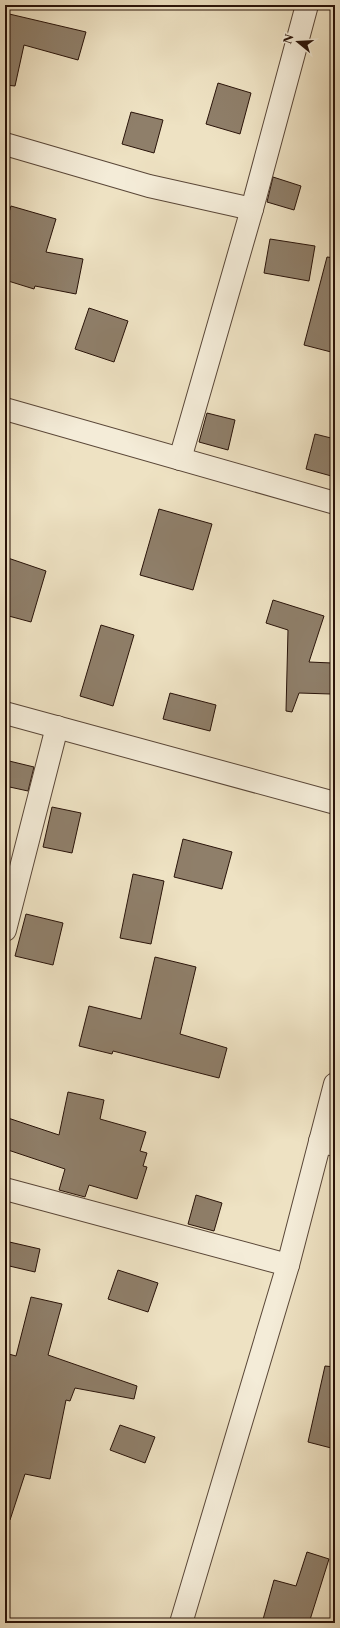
<svg xmlns="http://www.w3.org/2000/svg" width="340" height="1628" font-family="'Libre Caslon Text',serif">
	<style>
		.building { fill: #8f7f6a; stroke: #291309 }
		.lines { fill: none; stroke-linecap: round; stroke-linejoin: round }
		.minor-casing { stroke: #5a4738; stroke-width: 24 }
		.tertiary-casing { stroke: #5a4738; stroke-width: 24 }
		.minor { stroke: #f4ecd8; stroke-width: 22 }
		.tertiary { stroke: #f4ecd8; stroke-width: 22 }
	</style>
	<rect width="100%" height="100%" fill="#eee2c3"/>
	<filter id="stains"><feTurbulence type="fractalNoise" baseFrequency=".005" numOctaves="4"/><feColorMatrix values="0 0 0 0 .2 0 0 0 0 .09 0 0 0 0 .02 0 0 0 .5 -.17"/></filter>
	<radialGradient id="worn" r=".72"><stop offset=".6" stop-color="#630" stop-opacity="0"/><stop offset="1" stop-color="#630" stop-opacity=".3"/></radialGradient>
	<g class="building">
		<polygon points="5,13 86,32 78,60 24,45 15,86 5,85"/>
		<polygon points="218,83 251,93 240,134 206,124"/>
		<polygon points="131,112 163,120 154,153 122,144"/>
		<polygon points="273,177 301,186 294,210 267,202"/>
		<polygon points="11,206 56,219 46,252 83,259 76,294 35,286 34,289 5,280 5,225"/>
		<polygon points="270,239 315,246 309,281 264,273"/>
		<polygon points="327,257 335,258 335,353 304,345"/>
		<polygon points="89,308 128,321 114,362 75,349"/>
		<polygon points="207,413 235,420 228,450 199,442"/>
		<polygon points="315,434 335,439 335,477 306,469"/>
		<polygon points="159,509 212,524 193,590 140,575"/>
		<polygon points="5,557 46,571 31,622 5,615"/>
		<polygon points="273,600 324,616 309,662 332,663 331,694 299,693 292,712 286,711 288,630 266,623"/>
		<polygon points="101,625 134,635 113,706 80,696"/>
		<polygon points="170,693 216,705 210,731 163,719"/>
		<polygon points="5,760 34,767 28,791 5,786"/>
		<polygon points="52,807 81,813 72,853 43,847"/>
		<polygon points="183,839 232,852 222,889 174,877"/>
		<polygon points="133,874 164,881 151,944 120,938"/>
		<polygon points="26,914 63,923 53,965 15,956"/>
		<polygon points="155,957 196,967 180,1034 227,1048 219,1078 113,1051 112,1054 79,1046 89,1006 141,1019"/>
		<polygon points="68,1092 104,1100 100,1119 146,1132 140,1151 147,1153 143,1166 147,1167 137,1199 89,1185 85,1197 59,1190 65,1169 5,1149 5,1117 59,1135"/>
		<polygon points="196,1195 222,1203 214,1231 188,1224"/>
		<polygon points="5,1241 40,1249 35,1272 5,1265"/>
		<polygon points="118,1270 158,1283 148,1312 108,1299"/>
		<polygon points="31,1297 62,1304 48,1355 137,1386 134,1399 75,1388 70,1401 66,1400 50,1479 25,1474 10,1520 5,1519 5,1353 16,1356"/>
		<polygon points="325,1366 335,1367 335,1449 308,1442"/>
		<polygon points="120,1425 155,1437 145,1463 110,1450"/>
		<polygon points="307,1552 329,1559 309,1623 262,1623 274,1580 296,1586"/>
	</g>
	<g class="lines">
		<defs>
			<g id="minor">
				<polyline points="5,144 149,186 252,209 180,459"/>
				<polyline points="252,209 307,5"/>
				<polyline points="5,409 335,503"/>
				<polyline points="5,930 57,727"/>
				<polyline points="320,1141 335,1145"/>
				<polyline points="5,1189 288,1265"/>
			</g>
			<g id="tertiary">
				<polyline points="5,713 335,803"/>
				<polyline points="181,1623 288,1265 335,1084"/>
			</g>
		</defs>
		<use href="#minor" class="minor-casing"/>
		<use href="#tertiary" class="tertiary-casing"/>
		<use href="#minor" class="minor"/>
		<use href="#tertiary" class="tertiary"/>
	</g>
	<rect width="340" height="1628" fill="none" stroke="#eee2c3" stroke-width="20"/>
	<rect x="6" y="6" width="328" height="1616" fill="none" stroke="#291309" stroke-width="2"/>
	<rect x="10" y="10" width="320" height="1608" fill="none" stroke="#291309"/>
	<g transform="translate(298 42) rotate(288)" stroke="#f4ecd8" stroke-width="3" paint-order="stroke">
	<path d="M0-3L7 15L0 10L-7 15Z" fill="#291309"/>
	<text y="-6" font-size="11" font-weight="bold" text-anchor="middle" fill="#291309">N</text>
	</g>
	<rect width="100%" height="100%" filter="url(#stains)"/>
	<rect width="100%" height="100%" fill="url(#worn)"/>
</svg>
